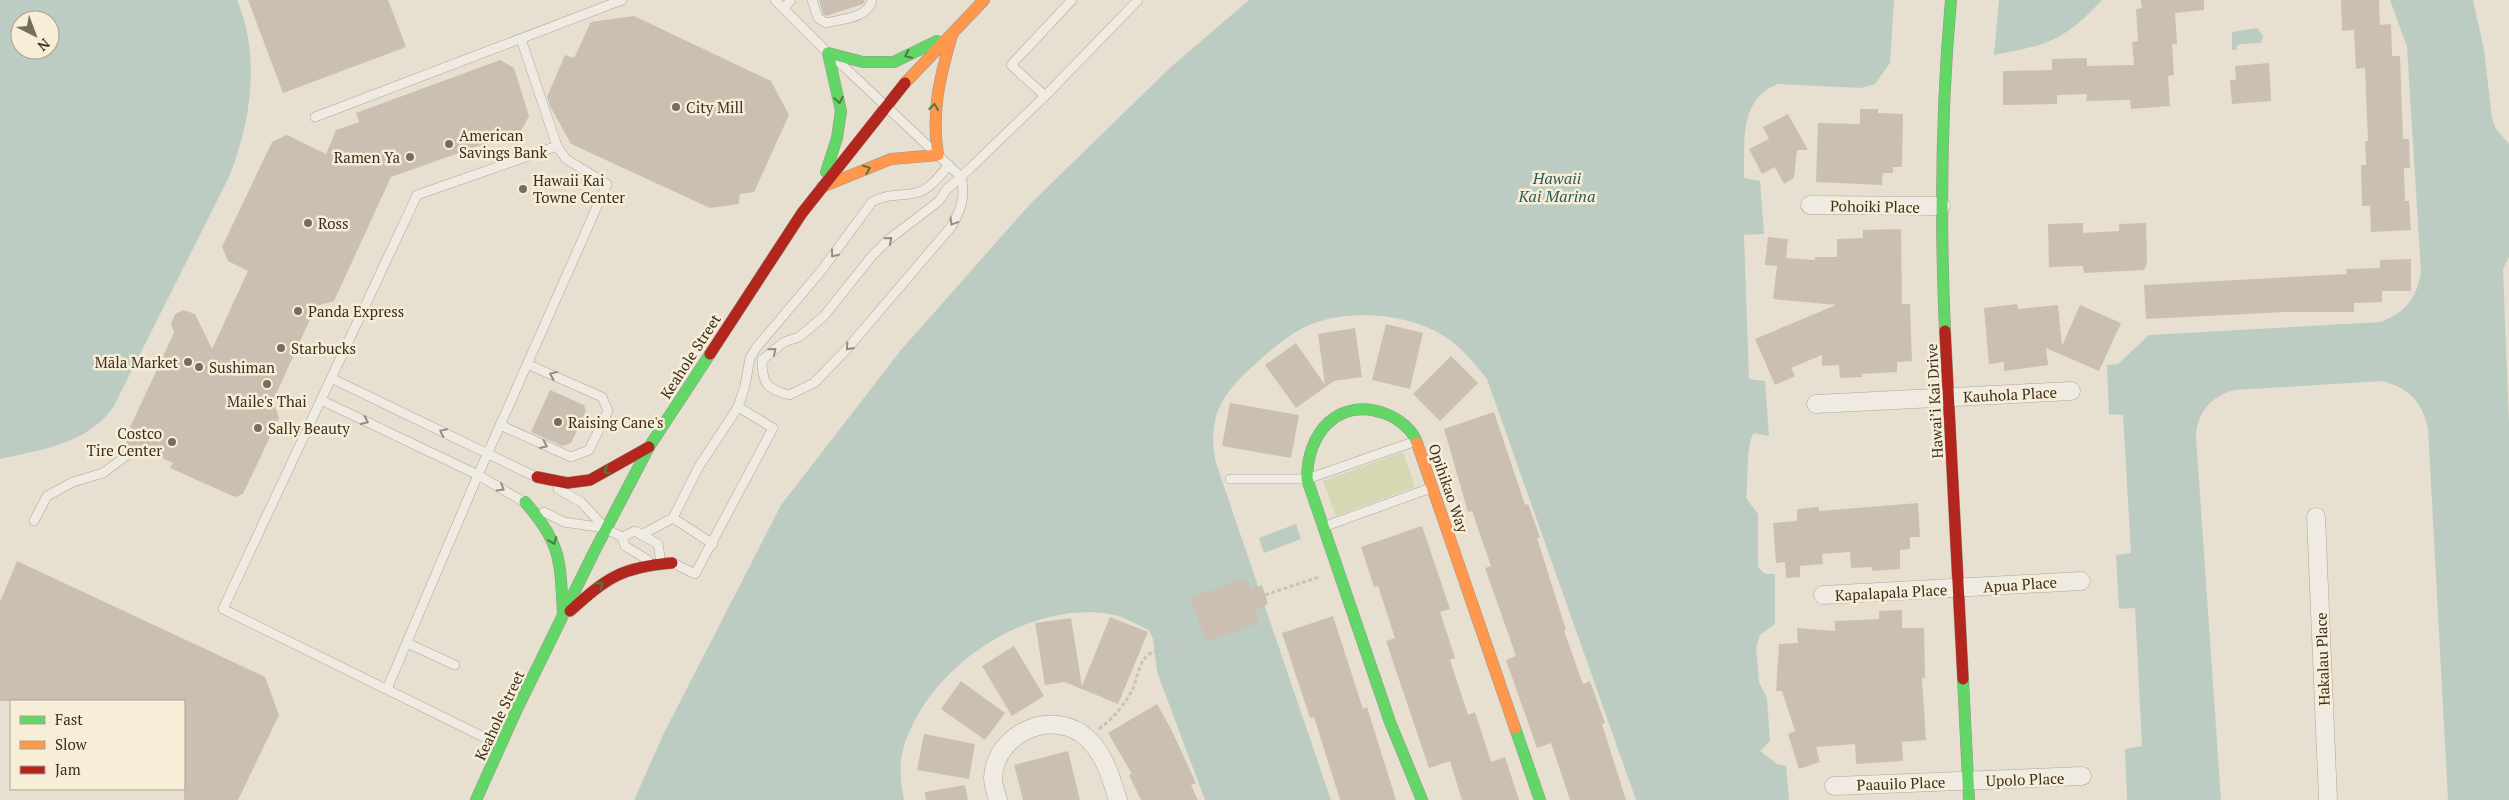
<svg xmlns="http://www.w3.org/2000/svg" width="2509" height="800" font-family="'PT Serif',serif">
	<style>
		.green { fill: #d6d7b3 }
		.water { fill: #bcccc2; fill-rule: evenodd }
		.building { fill: #cbbfb2 }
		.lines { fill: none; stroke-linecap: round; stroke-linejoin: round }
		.lane-casing { stroke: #ada599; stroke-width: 10 }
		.street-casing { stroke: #ada599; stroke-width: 19 }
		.fast-casing { stroke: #9c958a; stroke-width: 12 }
		.slow-casing { stroke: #9c958a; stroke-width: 12 }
		.jam-casing { stroke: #9c958a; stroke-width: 12 }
		.path { stroke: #c8c2b9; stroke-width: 3; stroke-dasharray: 4 2.5; stroke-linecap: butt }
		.lane { stroke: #efebe3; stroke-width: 9 }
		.street { stroke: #efebe3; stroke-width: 18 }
		.fast { stroke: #63d668; stroke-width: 11 }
		.slow { stroke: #ff974d; stroke-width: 11 }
		.jam { stroke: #b3261e; stroke-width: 11 }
		.oneway { stroke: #4e7a40 }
		.oneway2 { stroke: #968c82 }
		.poi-dot { fill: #786c5e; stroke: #f7eed8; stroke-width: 2 }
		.labels { text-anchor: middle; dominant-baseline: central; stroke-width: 5; stroke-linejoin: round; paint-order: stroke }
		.poi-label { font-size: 15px; fill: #3d2e20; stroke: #f7eed8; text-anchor: start }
		.street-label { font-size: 15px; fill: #3d2e20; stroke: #f7eed8 }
		.water-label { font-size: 16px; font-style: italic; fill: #2f5d5a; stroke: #f7eed8 }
	</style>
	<rect width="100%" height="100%" fill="#e7e0d1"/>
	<polygon class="green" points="1403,452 1415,487 1336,516 1323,481"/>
	<g class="water">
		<path d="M 0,0 L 237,0 C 261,57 251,122 229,177 L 113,408 C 85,445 42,449 0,459 ZM 20,20 L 50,20 L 50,50 L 20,50 Z"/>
		<path d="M 1249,0 L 1894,0 L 1890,63 L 1875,84 L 1861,88 L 1778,84 C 1738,100 1745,142 1744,178 L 1760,181 L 1764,234 L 1744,235 L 1749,379 L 1765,381 L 1769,436 L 1754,433 C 1745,445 1749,481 1746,498 L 1758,514 L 1758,567 L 1765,574 L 1775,574 L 1775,624 L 1760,635 L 1756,647 L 1759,682 L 1767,698 L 1770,741 L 1760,751 L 1777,764 L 1786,766 L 1789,800 L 1636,800 L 1487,379 C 1474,363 1461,347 1444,336 C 1406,312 1340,308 1301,329 C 1283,339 1267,353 1252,367 C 1220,396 1207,419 1216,463 L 1331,800 L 1205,800 L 1157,672 L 1153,639 L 1149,630 C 1137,625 1123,616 1110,614 C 1025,600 922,671 902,754 C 899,768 901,786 904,800 L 634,800 L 664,733 L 781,505 L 901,350 L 1031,203 L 1172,66 Z"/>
		<path d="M 1999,0 L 2102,0 C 2064,41 2047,45 1994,55 Z"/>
		<path d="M 2390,0 L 2473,0 L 2484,50 L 2492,118 L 2496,129 L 2509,144 L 2509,257 L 2503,269 L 2509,424 L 2509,800 L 2448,800 L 2428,428 C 2422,402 2408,387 2382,381 L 2235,390 C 2211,396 2197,412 2196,437 L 2221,800 L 2127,800 L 2125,749 L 2142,746 L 2135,608 L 2119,609 L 2116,555 L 2131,553 L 2123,415 L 2109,414 L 2107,365 L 2118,364 L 2149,335 L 2380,322 C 2405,313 2417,298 2421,272 L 2407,47 Z"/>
		<polygon points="2258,28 2263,37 2261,43 2240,44 2236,47 2237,50 2232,50 2232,32"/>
		<polygon points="1296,524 1301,539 1264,553 1259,538"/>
	</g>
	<g class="building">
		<polygon points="248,0 388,0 406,47 283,93"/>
		<polygon points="819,0 865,0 863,4 826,16 823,14"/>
		<polygon points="2141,0 2204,0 2204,10 2175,13 2177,44 2172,44 2174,75 2168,76 2170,106 2131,109 2130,100 2086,101 2087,94 2057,95 2057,104 2003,105 2003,71 2052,70 2052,59 2087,58 2087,66 2134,65 2132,42 2138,41 2136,9 2142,8"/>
		<polygon points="2341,0 2379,0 2380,25 2391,24 2392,56 2400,56 2403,139 2409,139 2410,168 2404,168 2405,201 2409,201 2411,230 2371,232 2370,206 2362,206 2361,165 2366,165 2365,141 2368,141 2365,68 2356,69 2354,30 2342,31"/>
		<polygon points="634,16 771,81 789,115 754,192 740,194 739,204 710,208 571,144 551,108 547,97 565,55 574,58 591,22"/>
		<polygon points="500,60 514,68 529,116 521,131 391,177 334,301 316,306 273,401 279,418 243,494 235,497 170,468 173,463 137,446 132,457 125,438 174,333 171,324 175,314 183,310 195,314 212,349 248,271 228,261 222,247 272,142 287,135 326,154 336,130 359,122 356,113"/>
		<polygon points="2269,63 2271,101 2232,104 2230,80 2236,80 2235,66"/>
		<polygon points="1860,109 1878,109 1878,113 1903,114 1902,167 1893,167 1893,173 1883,173 1882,185 1816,182 1818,123 1860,124"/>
		<polygon points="1788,114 1808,150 1797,150 1794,178 1784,184 1775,167 1762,174 1749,149 1769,139 1763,127"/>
		<polygon points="2083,223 2083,233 2119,231 2119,224 2146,223 2147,263 2144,270 2084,273 2083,266 2049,267 2048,224"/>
		<polygon points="1901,229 1902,304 1910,304 1912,361 1897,362 1897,372 1862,374 1862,377 1840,378 1839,365 1822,366 1822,355 1791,368 1795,376 1775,385 1755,339 1836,305 1773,299 1777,266 1765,265 1768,237 1788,239 1786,258 1815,260 1815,257 1837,257 1837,239 1863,238 1863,230"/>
		<polygon points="2411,259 2411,291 2382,291 2382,302 2354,303 2354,312 2286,312 2146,319 2144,285 2347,274 2346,269 2380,268 2380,260"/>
		<polygon points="2017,304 2018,309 2058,305 2062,346 2080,305 2121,323 2099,371 2046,348 2048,365 2004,371 2004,362 1989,364 1984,308"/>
		<polygon points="1386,324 1423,333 1410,389 1372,380"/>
		<polygon points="1355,328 1362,377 1334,381 1296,408 1265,365 1296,343 1325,385 1318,334"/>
		<polygon points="1451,356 1478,383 1440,421 1413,394"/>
		<polygon points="550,390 584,405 586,411 571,443 562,446 531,432"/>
		<polygon points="1230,403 1299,415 1291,458 1222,446"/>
		<polygon points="1494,412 1525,505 1528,504 1540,537 1537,538 1566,630 1564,631 1583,684 1590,681 1605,723 1602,724 1626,800 1570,800 1551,743 1537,748 1506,660 1516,656 1485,568 1491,566 1472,511 1468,512 1444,429"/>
		<polygon points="1918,503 1920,537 1910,537 1910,549 1900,550 1900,569 1872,571 1872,567 1851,568 1850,552 1822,554 1823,564 1800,566 1800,577 1786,578 1785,562 1776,563 1773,523 1797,521 1797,509 1819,507 1819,511"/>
		<polygon points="1422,526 1450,609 1440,612 1455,658 1450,660 1468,715 1475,712 1491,762 1505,757 1519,800 1462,800 1450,761 1429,768 1386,641 1395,638 1378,586 1374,587 1361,547"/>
		<polygon points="17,561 265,677 279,715 238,800 184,800 184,701 0,701 0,602"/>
		<polygon points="1246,577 1251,589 1262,585 1268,604 1255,609 1259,623 1206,642 1190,598"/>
		<polygon points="1902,610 1902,628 1924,628 1925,678 1922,678 1926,740 1902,742 1903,761 1856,764 1855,744 1816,747 1820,762 1799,769 1788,734 1795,731 1782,691 1776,691 1779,644 1798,643 1797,628 1835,631 1835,621 1879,619 1879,611"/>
		<polygon points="1333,616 1363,709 1367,707 1396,800 1340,800 1314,717 1310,718 1282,633"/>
		<polygon points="1110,617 1148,632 1118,704 1065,682 1045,685 1035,623 1071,618 1082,686"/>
		<polygon points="1014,646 1044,696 1012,716 982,666"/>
		<polygon points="961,681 1005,713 985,740 941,709"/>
		<polygon points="1157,704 1171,729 1196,783 1191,785 1198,800 1141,800 1129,775 1132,774 1108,733"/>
		<polygon points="924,734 975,744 969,779 917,770"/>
		<polygon points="1068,751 1080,800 1023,800 1014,765"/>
		<polygon points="965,785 968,800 926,800 925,792"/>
	</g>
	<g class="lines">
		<defs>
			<g id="lane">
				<polyline points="775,0 827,52"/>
				<path d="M 812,0 L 818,18 L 826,23 C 842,19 868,18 872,0"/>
				<polyline points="784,8 791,0"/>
				<path d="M 839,62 L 961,177 C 966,196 961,210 951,227 L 846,350 L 814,383 L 789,395 C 767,389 762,384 762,360 L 784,342 L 799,337 L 824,316 L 872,256 L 888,240 L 939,201 L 947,189 L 961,177 L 1045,96 L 1138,0"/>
				<polyline points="1045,96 1011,65 1072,0"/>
				<polyline points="315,117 622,0"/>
				<polyline points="331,378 536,477"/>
				<polyline points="321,400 478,475 524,502"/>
				<polyline points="500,425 571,457 589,450 608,411 602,397 527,364"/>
				<polyline points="1230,479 1307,479 1416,441"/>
				<polyline points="558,489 581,502 606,529 622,537 625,546 648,560"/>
				<polyline points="544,512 564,522 604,528"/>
				<polyline points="673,518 713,544"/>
				<polyline points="34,521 47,496 73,482 103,473 126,456"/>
				<polyline points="1323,527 1431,488"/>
				<path d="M 641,535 L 673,518 L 698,468 L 738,407 L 745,386 L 750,358 L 756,348 L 821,271 L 872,202 C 887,193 902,197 919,192 C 931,188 940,175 949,165"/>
				<polyline points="622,537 635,531 658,544 660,556"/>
				<polyline points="673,563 695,574 773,428 738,407"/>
				<polyline points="407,643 455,665"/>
				<polyline points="387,689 478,475 607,184 566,159 557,146 521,39"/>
				<polyline points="500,745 223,609 417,195 557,146"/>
			</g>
			<g id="street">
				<polyline points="1810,205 1941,206"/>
				<polyline points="1816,404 2071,391"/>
				<polyline points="2316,517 2328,800"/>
				<polyline points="1823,595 2081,581"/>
				<polyline points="1834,786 2082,776"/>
				<path d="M 998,800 C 996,793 993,785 993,778 C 995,732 1055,707 1088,739 C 1105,755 1111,778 1118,800"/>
			</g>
			<g id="fast">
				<polyline points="828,53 863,62 894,62 937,41"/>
				<polyline points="826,172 837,138 841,111 828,53"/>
				<path d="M 1945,331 C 1940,220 1941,110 1951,0"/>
				<path d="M 1417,443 C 1413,430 1399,419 1386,414 C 1338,396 1307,433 1307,479 L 1390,722 L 1422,800"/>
				<path d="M 525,502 C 562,544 560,561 563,614"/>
				<polyline points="1963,679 1969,800"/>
				<polyline points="1515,728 1540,800"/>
				<polyline points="476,800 517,709 594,552 649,447 710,354"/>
			</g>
			<g id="slow">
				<polyline points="905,83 984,0"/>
				<path d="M 822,187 L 891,159 L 938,155 C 931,112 940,76 952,35"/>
				<polyline points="1417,443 1515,728"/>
			</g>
			<g id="jam">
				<polyline points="1945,331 1963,679"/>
				<polyline points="710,354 802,213 905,83"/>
				<polyline points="537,477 567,483 590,480 649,447"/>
				<path d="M 570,611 C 607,578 621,567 672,563"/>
			</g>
		</defs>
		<use href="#lane" class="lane-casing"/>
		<use href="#street" class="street-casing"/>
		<use href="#fast" class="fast-casing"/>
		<use href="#slow" class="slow-casing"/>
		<use href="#jam" class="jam-casing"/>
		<g class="path">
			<polyline points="1265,595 1319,577"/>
			<path d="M 1099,729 C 1112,719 1123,707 1130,694 C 1138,681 1137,661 1151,653 L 1203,634"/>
		</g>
		<use href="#lane" class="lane"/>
		<use href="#street" class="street"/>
		<use href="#fast" class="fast"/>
		<use href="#slow" class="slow"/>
		<use href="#jam" class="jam"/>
	</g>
	<defs><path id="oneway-chevron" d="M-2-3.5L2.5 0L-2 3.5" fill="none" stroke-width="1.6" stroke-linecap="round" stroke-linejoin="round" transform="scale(1.25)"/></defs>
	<g class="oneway">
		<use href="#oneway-chevron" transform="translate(908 55) rotate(154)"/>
		<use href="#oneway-chevron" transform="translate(839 100) rotate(80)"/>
		<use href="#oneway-chevron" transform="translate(934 107) rotate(-83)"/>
		<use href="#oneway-chevron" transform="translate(867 169) rotate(-21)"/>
		<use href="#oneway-chevron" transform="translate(607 471) rotate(151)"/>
		<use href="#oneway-chevron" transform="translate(553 541) rotate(69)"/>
		<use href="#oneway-chevron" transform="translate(600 585) rotate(-41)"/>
	</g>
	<g class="oneway2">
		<use href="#oneway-chevron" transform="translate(953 222) rotate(121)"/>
		<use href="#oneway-chevron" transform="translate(889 240) rotate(-40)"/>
		<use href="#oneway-chevron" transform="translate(834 254) rotate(127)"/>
		<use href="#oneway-chevron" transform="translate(849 347) rotate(132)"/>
		<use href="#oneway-chevron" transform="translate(773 351) rotate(-40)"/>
		<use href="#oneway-chevron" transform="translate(553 375) rotate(-156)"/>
		<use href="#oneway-chevron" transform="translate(365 421) rotate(25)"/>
		<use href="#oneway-chevron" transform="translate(443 432) rotate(-154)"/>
		<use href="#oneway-chevron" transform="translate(544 445) rotate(24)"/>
		<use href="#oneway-chevron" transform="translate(501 488) rotate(30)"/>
	</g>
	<g class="poi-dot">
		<circle cx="676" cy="107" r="5"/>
		<circle cx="449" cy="144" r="5"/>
		<circle cx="410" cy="157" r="5"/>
		<circle cx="523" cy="189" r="5"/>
		<circle cx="308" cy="223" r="5"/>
		<circle cx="298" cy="311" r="5"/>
		<circle cx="281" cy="348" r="5"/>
		<circle cx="188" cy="362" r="5"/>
		<circle cx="199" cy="367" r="5"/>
		<circle cx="267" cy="384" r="5"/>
		<circle cx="558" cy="422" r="5"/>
		<circle cx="258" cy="428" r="5"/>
		<circle cx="172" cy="442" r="5"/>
	</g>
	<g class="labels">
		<g class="poi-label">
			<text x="686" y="107">City Mill</text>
			<text x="459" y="135">American<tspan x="459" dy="17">Savings Bank</tspan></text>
			<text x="400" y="157" text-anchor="end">Ramen Ya</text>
			<text x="533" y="180">Hawaii Kai<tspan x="533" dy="17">Towne Center</tspan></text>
			<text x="318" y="223">Ross</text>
			<text x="308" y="311">Panda Express</text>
			<text x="291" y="348">Starbucks</text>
			<text x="178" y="362" text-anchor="end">Māla Market</text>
			<text x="209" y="367">Sushiman</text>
			<text x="267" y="401" text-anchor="middle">Maile's Thai</text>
			<text x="568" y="422">Raising Cane's</text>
			<text x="268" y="428">Sally Beauty</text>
			<text x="162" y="433" text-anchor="end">Costco<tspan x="162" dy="17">Tire Center</tspan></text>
		</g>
		<g class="street-label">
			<text transform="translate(1875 206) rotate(1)">Pohoiki Place</text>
			<text transform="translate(690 356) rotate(-57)">Keahole Street</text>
			<text transform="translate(2010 394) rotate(-3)">Kauhola Place</text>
			<text transform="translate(1934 401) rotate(-93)">Hawai’i Kai Drive</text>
			<text transform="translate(1449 488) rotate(71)">Opihikao Way</text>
			<text transform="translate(2020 584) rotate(-4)">Apua Place</text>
			<text transform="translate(1891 592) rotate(-3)">Kapalapala Place</text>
			<text transform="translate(2322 659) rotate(-92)">Hakalau Place</text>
			<text transform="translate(499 715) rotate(-65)">Keahole Street</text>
			<text transform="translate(2025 779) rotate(-2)">Upolo Place</text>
			<text transform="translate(1901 783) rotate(-2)">Paauilo Place</text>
		</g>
		<g class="water-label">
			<text x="1557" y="178">Hawaii<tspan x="1557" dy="18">Kai Marina</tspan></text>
		</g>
	</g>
	<rect x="10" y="700" width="175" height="90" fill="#f7eed8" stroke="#ada18e"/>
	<rect x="20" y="716" width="25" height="8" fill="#63d668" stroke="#ada18e"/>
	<text x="55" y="725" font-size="15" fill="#3d2e20">Fast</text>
	<rect x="20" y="741" width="25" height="8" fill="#ff974d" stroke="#ada18e"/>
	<text x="55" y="750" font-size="15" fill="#3d2e20">Slow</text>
	<rect x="20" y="766" width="25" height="8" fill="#b3261e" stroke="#ada18e"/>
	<text x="55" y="775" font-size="15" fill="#3d2e20">Jam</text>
	<g transform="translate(35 35) rotate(138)"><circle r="24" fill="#f7eed8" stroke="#ada18e"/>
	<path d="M0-4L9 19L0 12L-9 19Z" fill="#786c5e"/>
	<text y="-8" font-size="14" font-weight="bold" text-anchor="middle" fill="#3d2e20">N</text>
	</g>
</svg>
